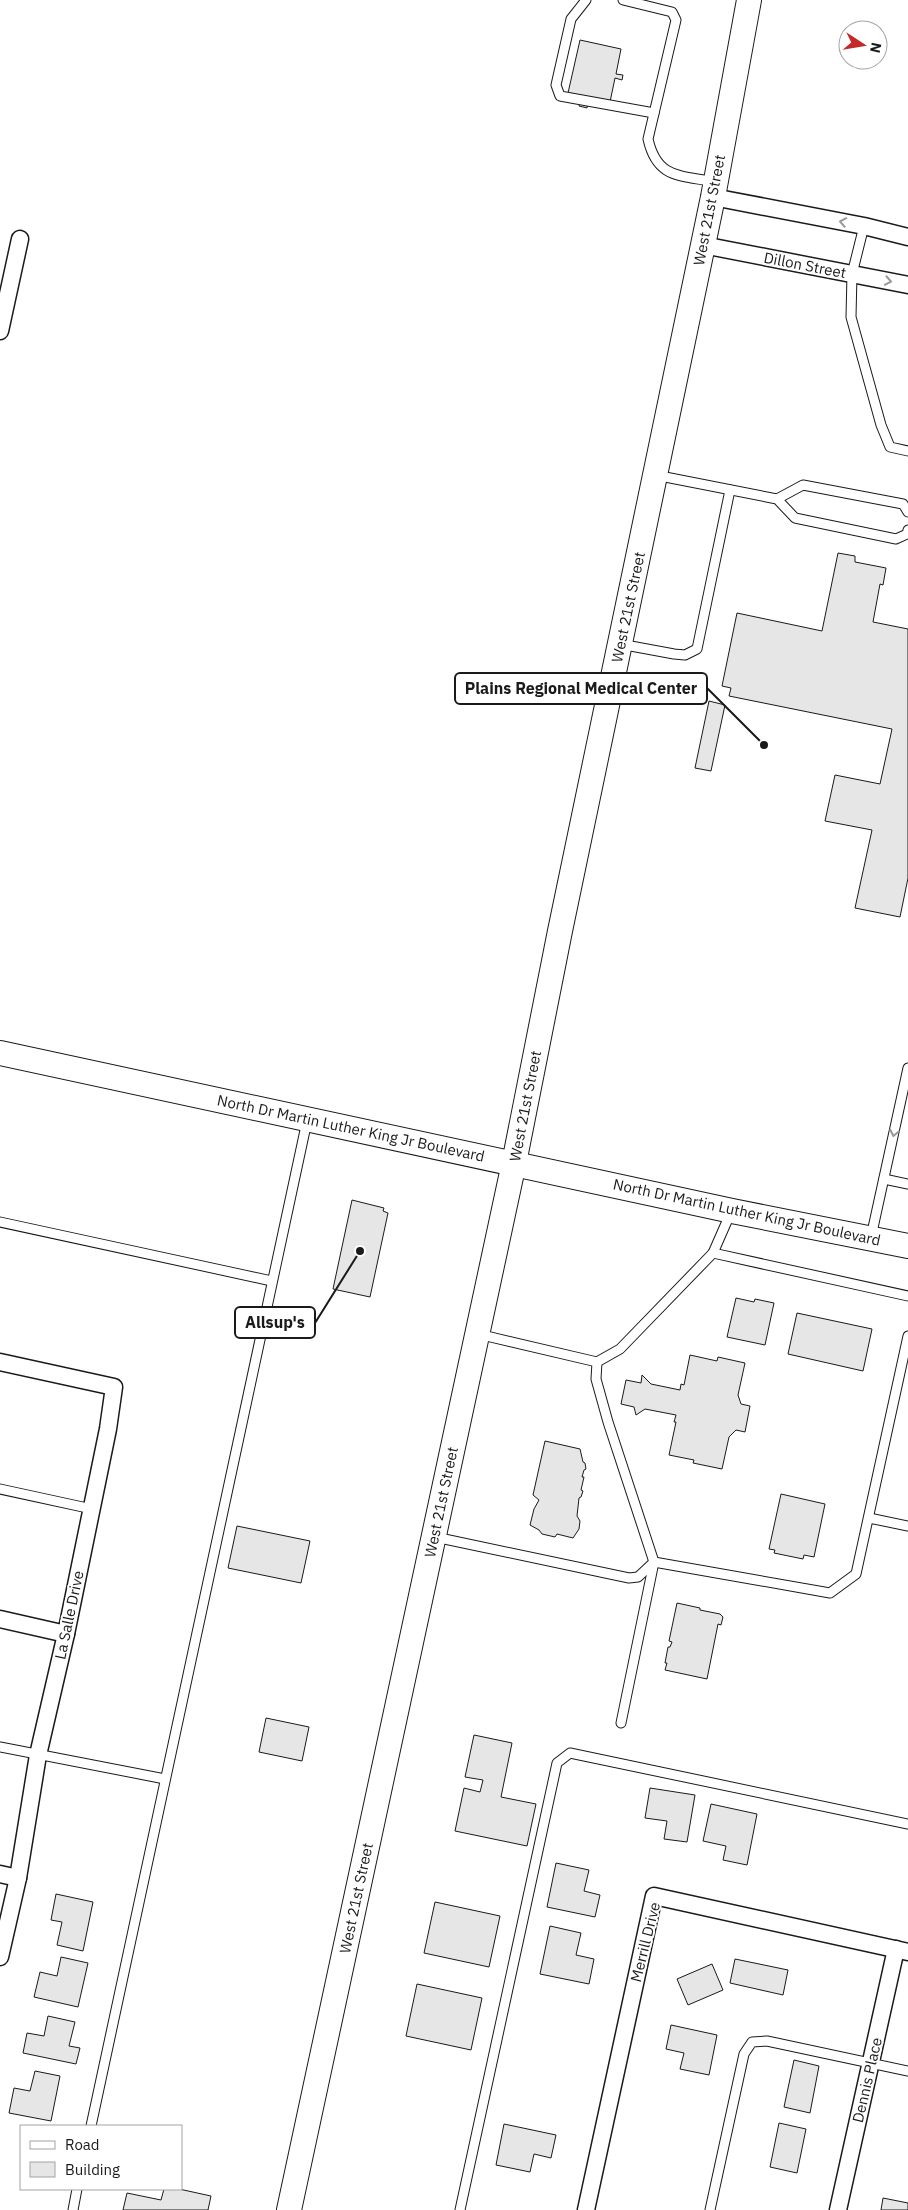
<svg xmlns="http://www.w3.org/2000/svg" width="908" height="2210" font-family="'IBM Plex Sans',sans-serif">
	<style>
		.building { fill: #e6e6e6; stroke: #1a1a1a }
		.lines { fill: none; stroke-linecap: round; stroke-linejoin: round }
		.lane-casing { stroke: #1a1a1a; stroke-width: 11 }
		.street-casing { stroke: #1a1a1a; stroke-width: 19 }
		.secondary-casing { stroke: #1a1a1a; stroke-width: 26 }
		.lane { stroke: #fff; stroke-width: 9 }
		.street { stroke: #fff; stroke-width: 16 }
		.secondary { stroke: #fff; stroke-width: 24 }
		.oneway { stroke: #989898 }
		.labels { text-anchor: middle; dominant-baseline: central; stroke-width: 4; stroke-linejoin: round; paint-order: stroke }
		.street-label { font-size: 15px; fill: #1a1a1a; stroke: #fff }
		.leader { fill: none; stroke: #1a1a1a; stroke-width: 2 }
		.callout-dot { fill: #1a1a1a; stroke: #fff; stroke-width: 2 }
		.callout { fill: #fff; stroke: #1a1a1a; stroke-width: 2 }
		.callout-label { font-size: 16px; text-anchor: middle; font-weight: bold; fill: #1a1a1a }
	</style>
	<rect width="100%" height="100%" fill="#fff"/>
	<g class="building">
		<polygon points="580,40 621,49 616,74 623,75 622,80 615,78 610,102 589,98 587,108 579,106 582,96 568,93"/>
		<polygon points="838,553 855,556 855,562 886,568 883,585 880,584 873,622 908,629 908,878 900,917 855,908 872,830 825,821 835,775 880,784 892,729 729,696 731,688 722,686 737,613 822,631"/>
		<polygon points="709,701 725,705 711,771 695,768"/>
		<polygon points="352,1200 384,1208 383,1211 388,1213 370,1297 333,1289"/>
		<polygon points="736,1298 754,1302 755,1299 774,1303 765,1345 727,1337"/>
		<polygon points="797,1313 872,1329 863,1371 788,1354"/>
		<polygon points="690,1355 717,1361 718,1357 745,1363 738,1395 741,1404 750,1406 745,1432 736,1430 729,1437 722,1469 693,1463 694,1460 669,1455 676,1422 674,1422 676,1415 645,1409 636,1415 634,1407 621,1404 626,1380 641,1383 642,1375 651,1384 680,1390 681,1384 684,1385"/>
		<polygon points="545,1441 580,1449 583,1462 585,1463 586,1469 584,1470 582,1477 584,1477 581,1490 583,1491 581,1497 579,1498 577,1516 580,1521 579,1529 573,1538 557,1534 555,1537 542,1534 539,1530 530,1525 534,1509 539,1500 533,1495"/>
		<polygon points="781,1494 825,1504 814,1557 804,1555 803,1559 774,1553 775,1550 769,1549"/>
		<polygon points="237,1526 310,1541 301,1583 228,1568"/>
		<polygon points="677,1603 700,1608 700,1610 720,1614 723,1617 721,1625 718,1624 707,1679 665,1670 667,1663 665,1663 668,1647 670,1647 672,1642 669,1641"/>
		<polygon points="266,1718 309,1727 302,1761 259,1752"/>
		<polygon points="474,1735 512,1743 501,1797 536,1804 527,1846 455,1831 464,1788 480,1792 483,1780 465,1777"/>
		<polygon points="650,1788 695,1795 687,1842 664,1839 667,1821 645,1818"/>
		<polygon points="711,1804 757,1814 747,1865 723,1860 726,1846 703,1841"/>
		<polygon points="556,1863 589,1870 584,1891 600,1895 595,1917 547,1907"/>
		<polygon points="56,1894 93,1902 83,1951 57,1945 62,1922 51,1920"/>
		<polygon points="435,1902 500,1916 489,1967 424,1953"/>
		<polygon points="550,1926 581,1933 576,1955 594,1959 589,1984 540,1974"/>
		<polygon points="61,1957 88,1963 78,2007 34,1997 40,1972 57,1976"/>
		<polygon points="735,1959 788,1970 783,1995 730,1983"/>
		<polygon points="712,1964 723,1990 688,2005 677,1979"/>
		<polygon points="417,1984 482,1998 471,2050 406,2036"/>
		<polygon points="48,2016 75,2022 69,2046 80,2048 76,2064 23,2053 27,2033 44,2036"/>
		<polygon points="671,2025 717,2035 709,2075 680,2069 684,2053 666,2049"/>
		<polygon points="794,2060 819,2066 810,2113 784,2107"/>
		<polygon points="35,2071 60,2076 51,2121 9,2113 14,2088 30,2091"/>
		<polygon points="779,2123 806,2129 797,2173 770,2167"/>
		<polygon points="504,2124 556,2135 551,2158 534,2154 530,2172 496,2165"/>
		<polygon points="164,2189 179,2189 211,2196 208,2210 123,2210 127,2193 161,2200"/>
		<polygon points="883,2198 908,2203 908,2210 881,2210"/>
	</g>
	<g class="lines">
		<defs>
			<g id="lane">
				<polyline points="586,0 571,19 556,85 560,96 654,113"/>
				<path d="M 623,0 L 672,12 L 676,20 L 648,139 C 657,179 680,175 715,182"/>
				<polyline points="864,226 852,274 851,317 881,425 890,447 908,451"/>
				<polyline points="655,475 777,499 795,518 896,539 907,534 908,530"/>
				<polyline points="777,499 803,485 903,504 908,512"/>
				<polyline points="620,644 674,654 685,655 697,649 730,490"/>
				<polyline points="884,1179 908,1184"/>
				<polyline points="0,1222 272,1281"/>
				<polyline points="871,1237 908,1068"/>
				<polyline points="713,1253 908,1296"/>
				<polyline points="478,1334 597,1362 620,1349 713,1253 731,1212"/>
				<polyline points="597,1362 596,1379 608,1422 654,1562 621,1723"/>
				<polyline points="0,1489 92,1509"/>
				<polyline points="869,1518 908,1526"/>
				<polyline points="435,1537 629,1578 638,1577 654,1562 830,1593 856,1574 908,1336"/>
				<polyline points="0,1747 165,1779"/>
				<polyline points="91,2126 307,1121"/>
				<polyline points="73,2210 77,2189"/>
				<polyline points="460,2210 557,1763 570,1753 908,1824"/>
				<polyline points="710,2210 744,2054 752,2042 767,2041 908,2071"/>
			</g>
			<g id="street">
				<polyline points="713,197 864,226 908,237"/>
				<polyline points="703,245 908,285"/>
				<polyline points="0,331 20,239"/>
				<polyline points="0,1362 114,1387 108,1429 66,1634 38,1755 18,1878 0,1957"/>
				<polyline points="0,1619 66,1634"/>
				<polyline points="0,1874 18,1878"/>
				<polyline points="586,2210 654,1896 908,1952"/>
				<polyline points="838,2210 896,1949"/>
			</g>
			<g id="secondary">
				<polyline points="0,1053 732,1211 908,1246"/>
				<polyline points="289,2210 514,1163 560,931 713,197 749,0"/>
			</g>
		</defs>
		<use href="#lane" class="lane-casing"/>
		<use href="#street" class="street-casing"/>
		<use href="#secondary" class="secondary-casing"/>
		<use href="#lane" class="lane"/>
		<use href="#street" class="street"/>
		<use href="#secondary" class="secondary"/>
	</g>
	<defs><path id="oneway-chevron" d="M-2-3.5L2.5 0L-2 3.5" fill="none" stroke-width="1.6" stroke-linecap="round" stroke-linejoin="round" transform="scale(1.25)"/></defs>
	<g class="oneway">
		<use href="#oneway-chevron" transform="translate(843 222) rotate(-169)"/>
		<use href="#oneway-chevron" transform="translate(888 281) rotate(11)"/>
		<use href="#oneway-chevron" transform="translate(894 1133) rotate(102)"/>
	</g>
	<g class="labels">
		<g class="street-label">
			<text transform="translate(709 210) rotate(-79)">West 21st Street</text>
			<text transform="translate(805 265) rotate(11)">Dillon Street</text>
			<text transform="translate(628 607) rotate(-78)">West 21st Street</text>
			<text transform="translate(525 1106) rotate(-79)">West 21st Street</text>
			<text transform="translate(351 1128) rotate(12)">North Dr Martin Luther King Jr Boulevard</text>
			<text transform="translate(747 1212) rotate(12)">North Dr Martin Luther King Jr Boulevard</text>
			<text transform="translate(441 1502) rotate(-78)">West 21st Street</text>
			<text transform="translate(69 1615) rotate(-78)">La Salle Drive</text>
			<text transform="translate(356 1898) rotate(-78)">West 21st Street</text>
			<text transform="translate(645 1942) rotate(-76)">Merrill Drive</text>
			<text transform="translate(867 2080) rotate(-77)">Dennis Place</text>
		</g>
	</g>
	<path class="leader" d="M764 745L707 688M360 1251L315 1323"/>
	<g class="callout-dot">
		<circle cx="764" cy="745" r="5"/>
		<circle cx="360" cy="1251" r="5"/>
	</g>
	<g class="callout">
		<rect x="455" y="673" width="252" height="31" rx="5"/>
		<rect x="235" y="1307" width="80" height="31" rx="5"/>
	</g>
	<g class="callout-label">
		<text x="581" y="694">Plains Regional Medical Center</text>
		<text x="275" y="1328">Allsup's</text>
	</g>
	<rect x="20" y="2125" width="162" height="65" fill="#ffffff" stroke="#a3a3a3"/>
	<rect x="30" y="2141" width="25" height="8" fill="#ffffff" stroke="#a3a3a3"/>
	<text x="65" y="2150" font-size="15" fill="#1a1a1a">Road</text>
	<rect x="30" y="2162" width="25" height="15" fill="#e6e6e6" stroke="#a3a3a3"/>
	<text x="65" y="2175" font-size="15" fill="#1a1a1a">Building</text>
	<g transform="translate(863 45) rotate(102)"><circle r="24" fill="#ffffff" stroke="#a3a3a3"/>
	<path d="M0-4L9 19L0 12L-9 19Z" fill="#c62828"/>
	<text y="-8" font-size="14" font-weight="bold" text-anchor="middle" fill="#1a1a1a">N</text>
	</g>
</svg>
